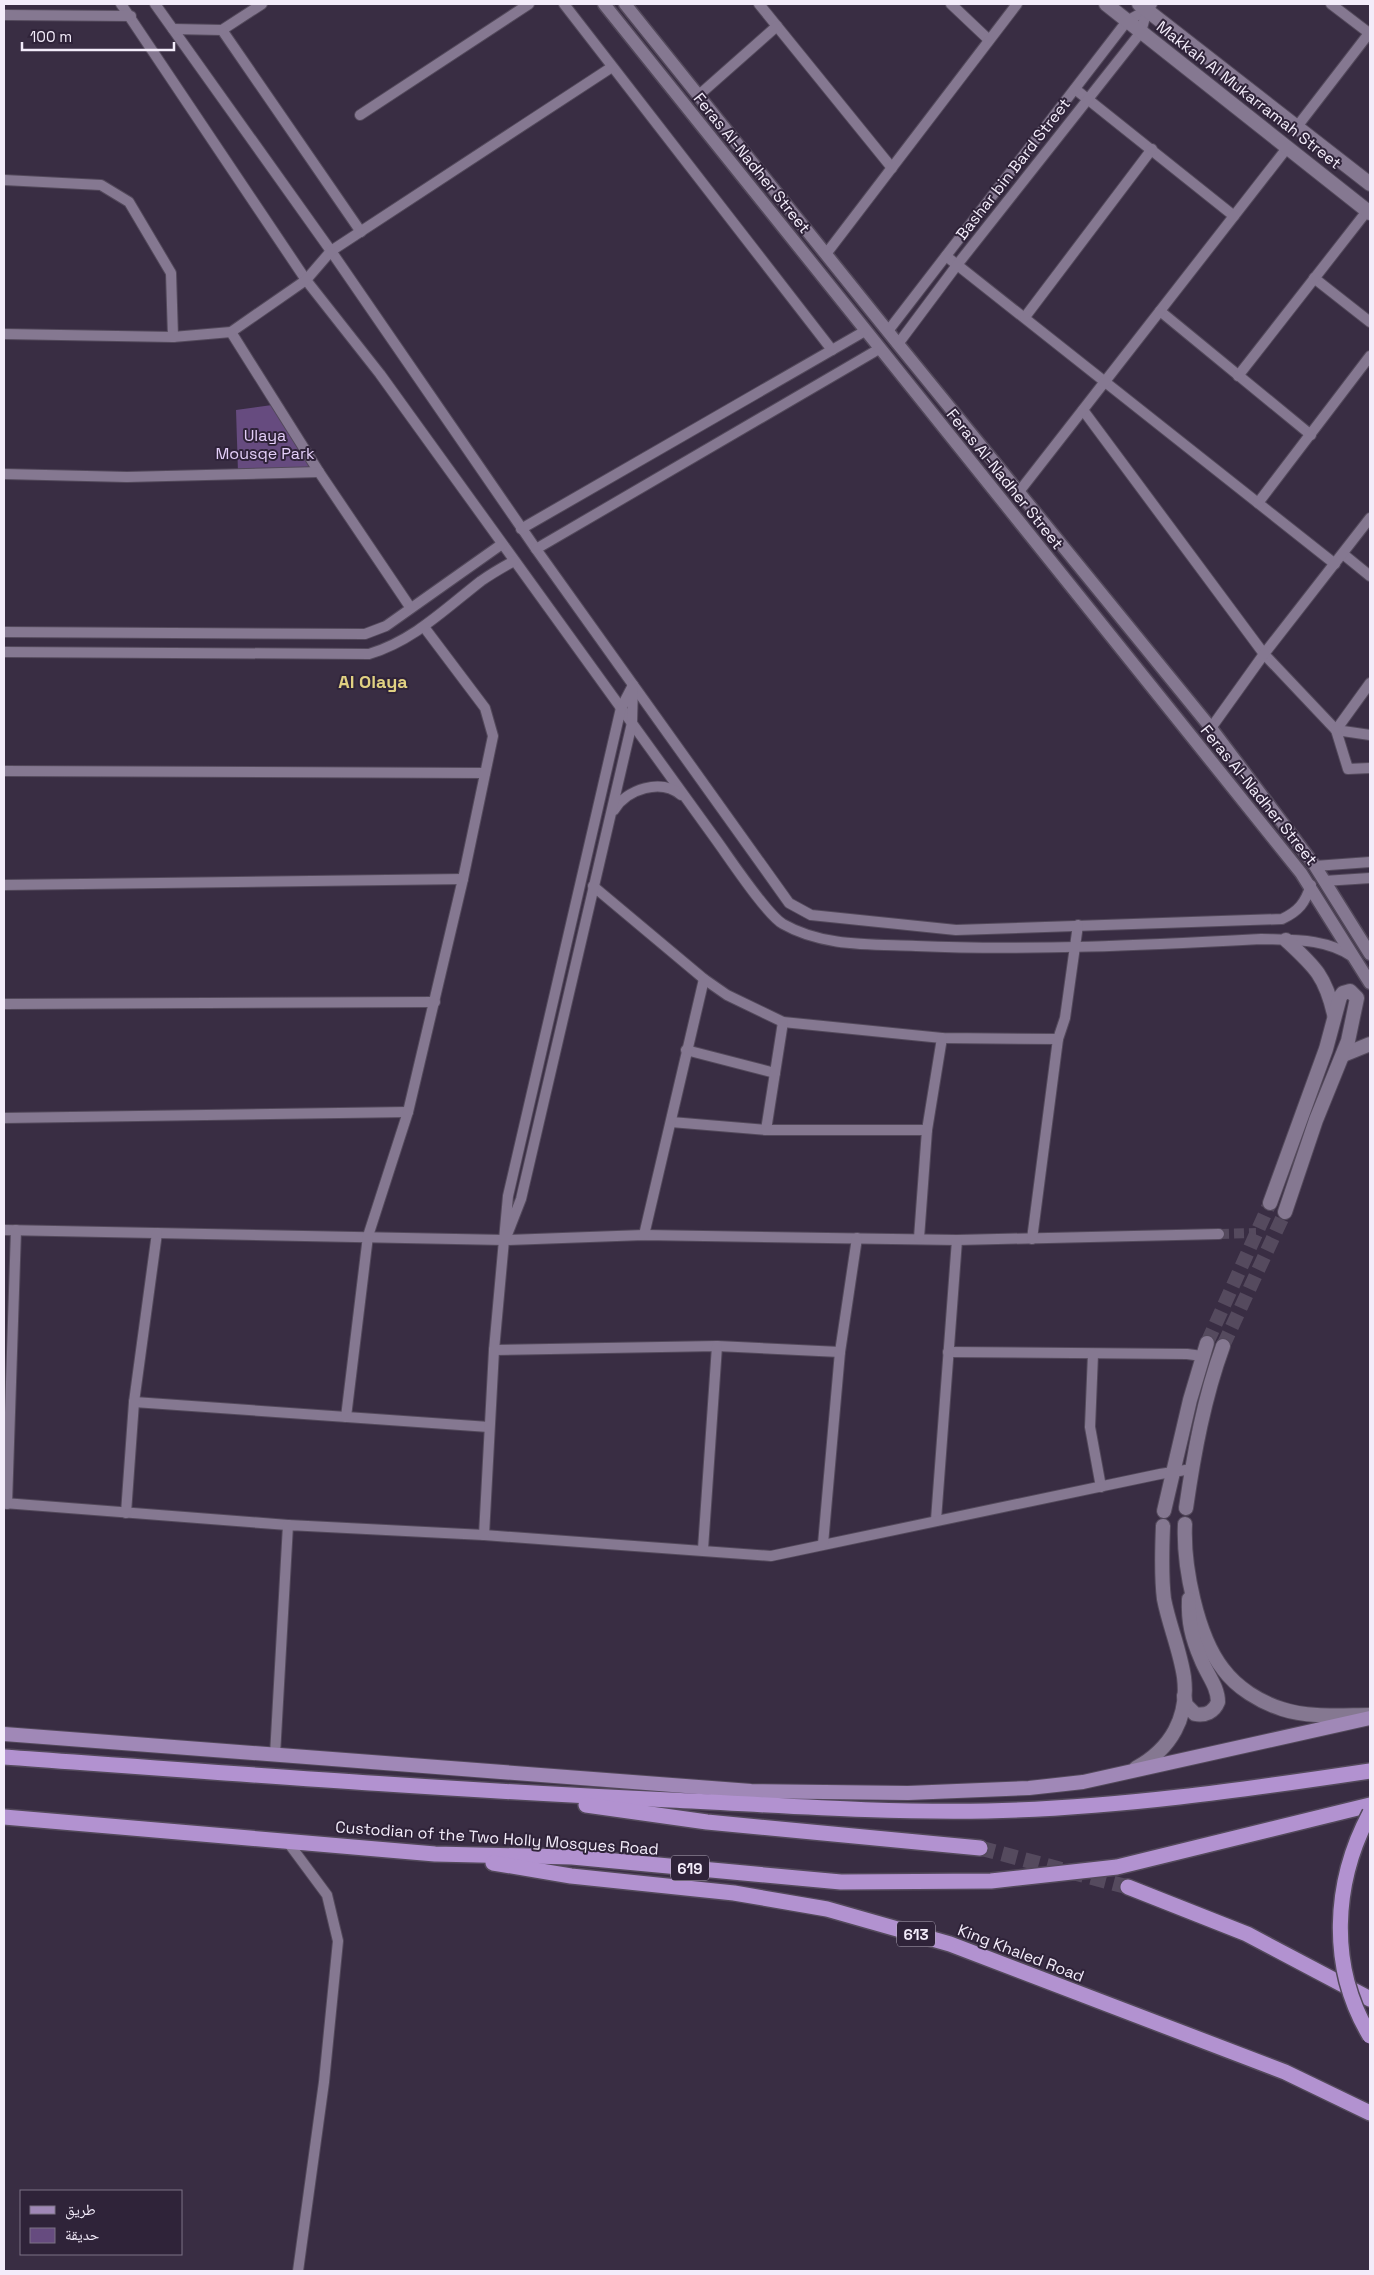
<svg xmlns="http://www.w3.org/2000/svg" width="1374" height="2275" font-family="'Space Grotesk','Noto Naskh Arabic',sans-serif">
	<style>
		.green { fill: #664b7f }
		.lines { fill: none; stroke-linecap: round; stroke-linejoin: round }
		.minor-tunnel { stroke: #554a5e; stroke-width: 10; stroke-dasharray: 10 5; stroke-linecap: butt }
		.secondary-tunnel { stroke: #554a5e; stroke-width: 14; stroke-dasharray: 14 7; stroke-linecap: butt }
		.motorway-tunnel { stroke: #554a5e; stroke-width: 15; stroke-dasharray: 15 8; stroke-linecap: butt }
		.minor-casing { stroke: #53495b; stroke-width: 12 }
		.tertiary-casing { stroke: #53495b; stroke-width: 15 }
		.secondary-casing { stroke: #53495b; stroke-width: 16 }
		.primary-casing { stroke: #53495b; stroke-width: 16 }
		.motorway-casing { stroke: #53495b; stroke-width: 18 }
		.minor { stroke: #857891; stroke-width: 10 }
		.tertiary { stroke: #857891; stroke-width: 12 }
		.secondary { stroke: #857891; stroke-width: 14 }
		.primary { stroke: #a088b7; stroke-width: 14 }
		.motorway { stroke: #b292d0; stroke-width: 15 }
		.motorway-bridge-casing { stroke: #53495b; stroke-width: 18; stroke-linecap: butt }
		.motorway-bridge { stroke: #b292d0; stroke-width: 15 }
		.labels { text-anchor: middle; dominant-baseline: central; stroke-width: 4; stroke-linejoin: round; paint-order: stroke }
		.shield { fill: #2f2339; stroke: #b8b0c0; stroke-width: 1 }
		.shield-label { font-size: 15px; font-weight: bold; fill: #f3ecfa }
		.street-label { font-size: 16px; fill: #f3ecfa; stroke: #2f2339 }
		.park-label { font-size: 16px; fill: #e4cff9; stroke: #2f2339 }
		.neighbourhood-label { font-size: 18px; font-weight: bold; fill: #e0d082; stroke: #2f2339 }
	</style>
	<rect width="100%" height="100%" fill="#392d43"/>
	<polygon class="green" points="272,405 319,472 238,472 236,410"/>
	<g class="lines">
		<polyline class="minor-tunnel" points="1219,1234 1256,1233"/>
		<g class="secondary-tunnel">
			<polyline points="1207,1343 1270,1203"/>
			<polyline points="1223,1346 1285,1212"/>
		</g>
		<polyline class="motorway-tunnel" points="980,1848 1128,1887"/>
		<defs>
			<g id="minor">
				<path d="M 121,4 L 306,280 L 380,374 L 717,841 C 730,859 767,915 783,924 C 823,947 871,944 916,946 C 1031,951 1146,945 1261,939 C 1292,940 1326,938 1353,957"/>
				<path d="M 155,4 L 331,251 L 536,549 L 789,903 L 811,915 L 956,930 L 1282,919 C 1299,911 1305,903 1311,885"/>
				<polyline points="262,4 222,30 361,232"/>
				<polyline points="564,4 832,350"/>
				<polyline points="759,4 892,168"/>
				<polyline points="951,4 989,40"/>
				<polyline points="1331,4 1369,33"/>
				<polyline points="4,15 131,16"/>
				<polyline points="173,29 222,30"/>
				<polyline points="1075,89 1234,216"/>
				<polyline points="699,95 777,26"/>
				<polyline points="360,115 529,4"/>
				<polyline points="1296,128 1370,32"/>
				<polyline points="4,180 101,185 129,202 171,273 173,337"/>
				<polyline points="826,254 1017,4"/>
				<polyline points="946,256 1335,564"/>
				<polyline points="1314,278 1370,322"/>
				<polyline points="1160,311 1311,435"/>
				<polyline points="1025,317 1152,149"/>
				<polyline points="888,331 1127,21 1147,10 1152,4"/>
				<polyline points="231,332 319,472 410,607"/>
				<polyline points="4,334 173,337 231,332 306,280 331,251 612,67"/>
				<polyline points="898,344 957,265 1141,32 1147,10"/>
				<polyline points="1238,376 1367,211"/>
				<polyline points="1083,410 1264,654 1336,730 1370,735"/>
				<polyline points="4,474 127,477 319,472"/>
				<polyline points="1018,493 1287,148"/>
				<polyline points="1258,503 1370,356"/>
				<polyline points="521,529 865,331"/>
				<polyline points="536,549 879,349"/>
				<polyline points="1343,554 1370,576"/>
				<polyline points="4,632 365,634 386,626 502,544"/>
				<path d="M 4,652 L 369,654 C 413,641 445,609 481,581 C 491,574 503,567 514,561"/>
				<polyline points="1370,683 1336,730 1348,769 1370,768"/>
				<polyline points="1211,728 1264,654 1370,518"/>
				<polyline points="4,771 485,773"/>
				<path d="M 614,810 C 627,789 661,778 681,795"/>
				<polyline points="1315,866 1370,862"/>
				<polyline points="1324,881 1370,878"/>
				<polyline points="4,885 463,879"/>
				<polyline points="593,886 704,979 727,995 783,1022 942,1038 1058,1039"/>
				<polyline points="4,1004 435,1002"/>
				<polyline points="686,1050 775,1073"/>
				<polyline points="4,1118 408,1112"/>
				<polyline points="671,1122 766,1130 927,1130"/>
				<polyline points="766,1130 783,1022"/>
				<polyline points="4,1230 505,1240 644,1235 957,1240 1219,1234"/>
				<polyline points="644,1235 704,979"/>
				<polyline points="919,1238 927,1130 942,1038"/>
				<polyline points="1032,1239 1058,1039 1065,1018 1078,925"/>
				<polyline points="494,1350 717,1346 840,1352"/>
				<polyline points="948,1352 1187,1354 1202,1356"/>
				<polyline points="1093,1354 1090,1427 1101,1487"/>
				<polyline points="134,1402 489,1427"/>
				<polyline points="346,1417 368,1236 408,1112 463,879 493,736 485,708 424,627"/>
				<polyline points="4,1503 288,1525"/>
				<polyline points="7,1504 16,1230"/>
				<polyline points="126,1513 134,1402 157,1233"/>
				<polyline points="936,1520 957,1240"/>
				<polyline points="484,1535 771,1556 1160,1474 1192,1469"/>
				<polyline points="823,1544 840,1352 857,1238"/>
				<polyline points="703,1549 717,1346"/>
				<polyline points="275,1755 288,1525 484,1535 494,1350 508,1196 621,708 633,685 632,723 521,1199 505,1240"/>
				<polyline points="287,1841 327,1895 338,1941 324,2082 298,2271"/>
			</g>
			<g id="tertiary">
				<polyline points="604,4 1301,873 1370,983"/>
				<polyline points="625,4 898,344 1211,728 1315,866 1370,954"/>
			</g>
			<g id="secondary">
				<polyline points="1106,4 1370,213"/>
				<polyline points="1139,4 1370,184"/>
				<path d="M 1286,940 C 1314,966 1325,975 1334,1014"/>
				<polyline points="1343,1055 1370,1044"/>
				<polyline points="1270,1203 1326,1049 1340,997 1343,993 1350,991 1357,998 1348,1041 1316,1120 1285,1212"/>
				<path d="M 1186,1508 C 1194,1453 1204,1398 1223,1346"/>
				<polyline points="1164,1511 1190,1400 1207,1343"/>
				<path d="M 1185,1524 C 1183,1566 1197,1636 1223,1669 C 1237,1688 1260,1702 1282,1709 C 1309,1718 1342,1715 1370,1715"/>
				<path d="M 1184,1696 L 1186,1705 L 1195,1714 C 1205,1716 1214,1712 1218,1702 C 1218,1686 1206,1673 1201,1659 C 1192,1638 1188,1622 1189,1599"/>
				<path d="M 1136,1768 C 1171,1749 1189,1717 1184,1677 C 1180,1650 1169,1625 1164,1599 C 1161,1575 1162,1550 1163,1526"/>
			</g>
			<polyline id="primary" points="4,1734 751,1791 908,1793 1029,1788 1083,1782 1370,1718"/>
			<g id="motorway">
				<path d="M 4,1757 C 226,1773 448,1790 670,1800 C 776,1805 881,1813 987,1811 C 1116,1808 1243,1790 1370,1771"/>
				<polyline points="586,1805 707,1822 980,1848"/>
				<polyline points="4,1817 435,1854 572,1857 841,1882 991,1881 1117,1867 1370,1805"/>
				<polyline points="493,1863 571,1876 734,1893 827,1909 950,1944 1285,2072 1370,2113"/>
				<polyline points="1128,1887 1247,1934 1370,1999"/>
			</g>
		</defs>
		<use href="#minor" class="minor-casing"/>
		<use href="#tertiary" class="tertiary-casing"/>
		<use href="#secondary" class="secondary-casing"/>
		<use href="#primary" class="primary-casing"/>
		<use href="#motorway" class="motorway-casing"/>
		<use href="#minor" class="minor"/>
		<use href="#tertiary" class="tertiary"/>
		<use href="#secondary" class="secondary"/>
		<use href="#primary" class="primary"/>
		<use href="#motorway" class="motorway"/>
		<defs>
			<path id="motorway-bridge" d="M 1370,1813 C 1333,1882 1328,1967 1370,2036"/>
		</defs>
		<use href="#motorway-bridge" class="motorway-bridge-casing"/>
		<use href="#motorway-bridge" class="motorway-bridge"/>
	</g>
	<g class="labels">
		<g class="shield">
			<rect x="671" y="1855.5" width="38" height="25" rx="4"/>
			<rect x="897" y="1921.5" width="38" height="25" rx="4"/>
		</g>
		<g class="shield-label">
			<text x="690" y="1868">619</text>
			<text x="916" y="1934">613</text>
		</g>
		<g class="street-label">
			<text transform="translate(1249 95) rotate(38)">Makkah Al Mukarramah Street</text>
			<text transform="translate(752 163) rotate(51)">Feras Al-Nadher Street</text>
			<text transform="translate(1013 169) rotate(-52)">Bashar bin Bard Street</text>
			<text transform="translate(1005 479) rotate(51)">Feras Al-Nadher Street</text>
			<text transform="translate(1259 795) rotate(51)">Feras Al-Nadher Street</text>
			<text transform="translate(497 1838) rotate(4)">Custodian of the Two Holly Mosques Road</text>
			<text transform="translate(1021 1953) rotate(21)">King Khaled Road</text>
		</g>
		<g class="park-label">
			<text x="265" y="435">Ulaya<tspan x="265" dy="18">Mousqe Park</tspan></text>
		</g>
		<g class="neighbourhood-label">
			<text x="373" y="681">Al Olaya</text>
		</g>
	</g>
	<rect width="1374" height="2275" fill="none" stroke="#f3ecfa" stroke-width="10"/>
	<rect x="20" y="2190" width="162" height="65" fill="#2f2339" stroke="#7d7386"/>
	<rect x="30" y="2206" width="25" height="8" fill="#a088b7" stroke="#7d7386"/>
	<text x="65" y="2215" font-size="15" fill="#f3ecfa">طريق</text>
	<rect x="30" y="2228" width="25" height="15" fill="#664b7f" stroke="#7d7386"/>
	<text x="65" y="2240" font-size="15" fill="#f3ecfa">حديقة</text>
	<path d="M22 42v8h152v-8" fill="none" stroke="#f3ecfa" stroke-width="2.5"/>
	<text x="30" y="42" font-size="15" fill="#f3ecfa" stroke="#2f2339" stroke-width="4" paint-order="stroke">100 m</text>
</svg>
